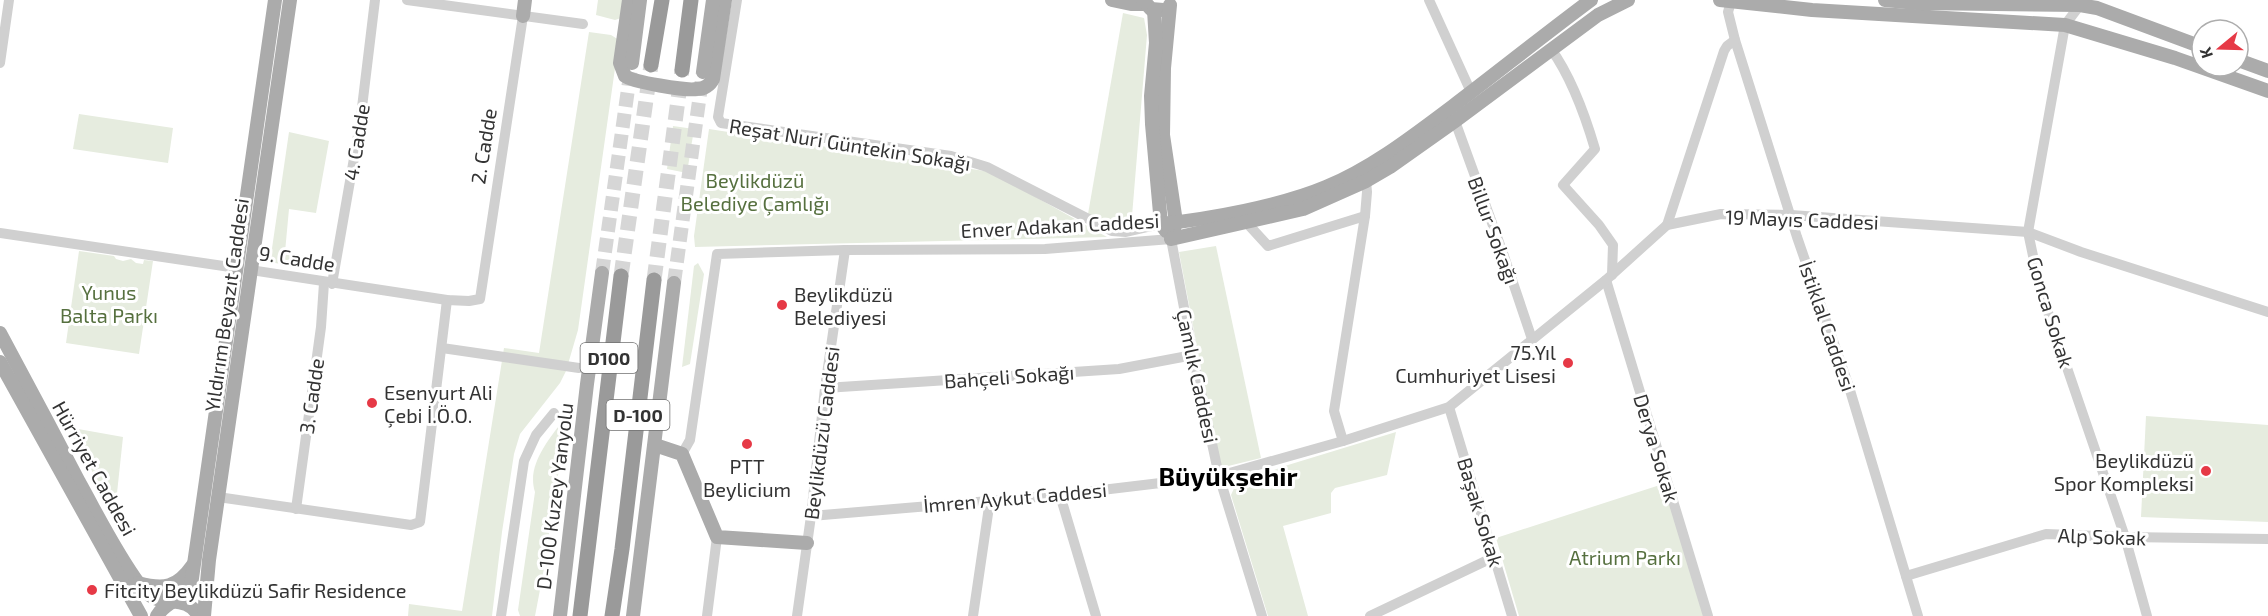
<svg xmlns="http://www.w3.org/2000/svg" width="2268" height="616" font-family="'Exo 2',sans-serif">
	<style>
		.green { fill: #e6ecdf }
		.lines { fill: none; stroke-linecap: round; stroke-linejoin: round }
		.major-tunnel { stroke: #d6d6d6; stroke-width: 14; stroke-dasharray: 14 7; stroke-linecap: butt }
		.highway-tunnel { stroke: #d6d6d6; stroke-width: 15; stroke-dasharray: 15 8; stroke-linecap: butt }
		.minor { stroke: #d0d0d0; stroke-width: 10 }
		.major { stroke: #ababab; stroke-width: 14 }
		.highway { stroke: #9a9a9a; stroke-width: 15 }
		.poi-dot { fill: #e63946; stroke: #fff; stroke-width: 2 }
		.labels { text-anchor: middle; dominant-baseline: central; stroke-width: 6; stroke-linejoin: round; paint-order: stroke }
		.shield { fill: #fff; stroke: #707070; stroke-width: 1.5 }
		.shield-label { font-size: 18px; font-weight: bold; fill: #333 }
		.street-label { font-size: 20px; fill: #333; stroke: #fff }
		.park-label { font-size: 20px; fill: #56703f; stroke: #fff }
		.poi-label { font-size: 20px; fill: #333; stroke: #fff; text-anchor: start }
		.district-label { font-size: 26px; font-weight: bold; fill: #000; stroke: #fff }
	</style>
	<rect width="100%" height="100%" fill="#fff"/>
	<g class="green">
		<polygon points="598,0 624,0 621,18 615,20 596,15"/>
		<polygon points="1123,13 1144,18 1147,35 1132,216 1113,225 1088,214"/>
		<polygon points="589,32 611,35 619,40 578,330 566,371 560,383 520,434 514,454 502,532 492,616 408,616 409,604 462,611 504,348 539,353"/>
		<polygon points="79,114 173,128 168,163 73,149"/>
		<polygon points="673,126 694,129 687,173 667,169"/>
		<polygon points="709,129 991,172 1107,237 695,247 694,236"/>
		<polygon points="289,132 329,141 316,213 289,209 285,252 333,261 332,267 323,272 270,262"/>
		<polygon points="1216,246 1261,458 1220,468 1179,252"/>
		<polygon points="79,251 114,256 116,259 123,261 131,259 136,263 143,264 144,260 153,261 139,354 66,343"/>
		<polygon points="698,263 704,274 690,364 682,367 694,266"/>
		<polygon points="2146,416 2268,425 2268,522 2141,517"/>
		<path d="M 565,418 L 567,427 L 548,530 L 550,537 L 535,616 L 520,616 L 518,610 L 535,492 C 526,465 550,438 565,418 Z"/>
		<polygon points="67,427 123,437 115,512"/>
		<polygon points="1396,432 1387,475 1335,488 1331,493 1331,513 1283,526 1308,616 1268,616 1231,495 1236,484 1288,465"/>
		<polygon points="1663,484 1707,616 1519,616 1496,538"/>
	</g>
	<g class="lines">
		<g class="major-tunnel">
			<polyline points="602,273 631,68"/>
			<polyline points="674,283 703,72"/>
		</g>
		<g class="highway-tunnel">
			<polyline points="621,276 651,65"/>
			<polyline points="654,280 682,70"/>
		</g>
		<g class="minor">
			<polyline points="407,0 583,24"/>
			<polyline points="737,0 718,117 721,123 951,156 987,167 1112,231 1126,232 1161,224"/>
			<polyline points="1429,0 1471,92"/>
			<polyline points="1731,2 1728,12 1735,40 1797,237 1849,387 1918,616"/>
			<polyline points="2080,5 2065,25 2028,232 2040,289 2125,537 2147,616"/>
			<path d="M 1551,49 C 1572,78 1585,115 1595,149 L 1563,185 L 1599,225 L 1613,245 L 1612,275"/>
			<polyline points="0,63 9,0"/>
			<polyline points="1455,121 1504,256 1532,339"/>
			<polyline points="1246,222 1268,246 1365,216"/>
			<polyline points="1667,225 1724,51 1727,46 1735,40"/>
			<polyline points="0,233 237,268"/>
			<polyline points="251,270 447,300 469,301 480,299 523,16"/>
			<polyline points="1606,280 1708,616"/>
			<polyline points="332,284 360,124 375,0"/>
			<polyline points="442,348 579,368"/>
			<polyline points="825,388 1119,369 1193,355"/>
			<polyline points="1449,407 1512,616"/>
			<polyline points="1343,441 1334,411 1365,216 1367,192 1366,181"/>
			<polyline points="682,454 690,440 717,254 845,250 1045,249 1171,239 1193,355 1219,476 1262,616"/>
			<polyline points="1060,495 1096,616"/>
			<polyline points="218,497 411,525 420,522 447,300"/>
			<polyline points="296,509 321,327 324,283"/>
			<polyline points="811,516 1060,495 1219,476 1343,441 1449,407 1606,280 1667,225 1721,214 1791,215 2028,232 2081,252 2268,312"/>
			<polyline points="1906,576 2046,534 2125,537 2268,539"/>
			<polyline points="501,616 524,461 536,435 554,413"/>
			<polyline points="707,616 717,537"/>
			<polyline points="797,616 811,516 825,388 845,250"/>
			<polyline points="973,616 990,500"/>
			<polyline points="1370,616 1494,557"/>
		</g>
		<g class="major">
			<path d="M 629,0 L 620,63 L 625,76 C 633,82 686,91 697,89 C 704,89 710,85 713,79 L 725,0"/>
			<polyline points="1112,0 1131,4 1145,4"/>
			<polyline points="1143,0 1151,9 1163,10"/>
			<polyline points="1720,0 1812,10 2065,25 2175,58 2268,91"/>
			<polyline points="1885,0 1917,3 2080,5 2097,8 2202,47"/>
			<polyline points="1170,5 1164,68 1163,135 1176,222 1174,229"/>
			<polyline points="1154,10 1156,43 1151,96 1152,124 1161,224 1166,231"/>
			<polyline points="523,16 525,0"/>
			<polyline points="2238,60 2268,71"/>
			<polyline points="632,63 640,0"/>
			<polyline points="703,72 713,0"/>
			<path d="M 1161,224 C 1209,219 1281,206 1326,187 C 1372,168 1413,136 1453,106 C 1499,71 1544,35 1591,0"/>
			<polyline points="1171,239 1303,209 1366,181 1390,167 1455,121 1598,15 1628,0"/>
			<path d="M 0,333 C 27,383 53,432 79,482 C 98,516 116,553 139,584 C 161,615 182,589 199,616"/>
			<polyline points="0,362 141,616"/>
			<polyline points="655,445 682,454 717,537 807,543"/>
			<path d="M 138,583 C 164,590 177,588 193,565"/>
			<path d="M 157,616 C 165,602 182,600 191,585 L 275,0"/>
			<polyline points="204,616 209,560 290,0"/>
			<polyline points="560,616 587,384 602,273"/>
			<polyline points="633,616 674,283"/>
		</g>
		<g class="highway">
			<polyline points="651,65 662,0"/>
			<polyline points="682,70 691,0"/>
			<polyline points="580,616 621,276"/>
			<polyline points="612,616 622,549 654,280"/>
		</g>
	</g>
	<g class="poi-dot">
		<circle cx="782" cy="305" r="6"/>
		<circle cx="1568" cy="363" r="6"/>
		<circle cx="372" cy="403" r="6"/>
		<circle cx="747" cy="444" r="6"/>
		<circle cx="2206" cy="471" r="6"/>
		<circle cx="92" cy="590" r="6"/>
	</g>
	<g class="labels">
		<g class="shield">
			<rect x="580.5" y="343" width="57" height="30" rx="4.5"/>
			<rect x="606.5" y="400" width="63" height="30" rx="4.5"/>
		</g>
		<g class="shield-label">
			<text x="609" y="358">D100</text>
			<text x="638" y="415">D-100</text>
		</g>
		<g class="street-label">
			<text transform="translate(356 142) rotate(-81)">4. Cadde</text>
			<text transform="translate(850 144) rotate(9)">Reşat Nuri Güntekin Sokağı</text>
			<text transform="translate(483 146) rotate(-81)">2. Cadde</text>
			<text transform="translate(1802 219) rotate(2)">19 Mayıs Caddesi</text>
			<text transform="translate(1060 225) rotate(-3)">Enver Adakan Caddesi</text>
			<text transform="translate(1494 230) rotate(70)">Billur Sokağı</text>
			<text transform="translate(297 258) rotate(9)">9. Cadde</text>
			<text transform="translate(226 305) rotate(-82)">Yıldırım Beyazıt Caddesi</text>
			<text transform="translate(2051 312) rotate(73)">Gonca Sokak</text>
			<text transform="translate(1828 326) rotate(71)">İstiklal Caddesi</text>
			<text transform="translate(1009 376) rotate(-4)">Bahçeli Sokağı</text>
			<text transform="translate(1198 376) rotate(78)">Çamlık Caddesi</text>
			<text transform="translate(311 396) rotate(-82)">3. Cadde</text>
			<text transform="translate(821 433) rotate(-83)">Beylikdüzü Caddesi</text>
			<text transform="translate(1657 448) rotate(73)">Derya Sokak</text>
			<text transform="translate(95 468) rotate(61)">Hürriyet Caddesi</text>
			<text transform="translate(554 496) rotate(-83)">D-100 Kuzey Yanyolu</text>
			<text transform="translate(1015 497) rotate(-5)">İmren Aykut Caddesi</text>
			<text transform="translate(1481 512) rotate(73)">Başak Sokak</text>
			<text transform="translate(2102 536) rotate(2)">Alp Sokak</text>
		</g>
		<g class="park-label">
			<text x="755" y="180">Beylikdüzü<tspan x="755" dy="23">Belediye Çamlığı</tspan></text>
			<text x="109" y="292">Yunus<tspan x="109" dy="23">Balta Parkı</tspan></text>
			<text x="1625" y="557">Atrium Parkı</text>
		</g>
		<g class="poi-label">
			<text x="794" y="294">Beylikdüzü<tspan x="794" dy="23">Belediyesi</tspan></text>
			<text x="1556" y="352" text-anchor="end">75.Yıl<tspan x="1556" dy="23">Cumhuriyet Lisesi</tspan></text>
			<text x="384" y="392">Esenyurt Ali<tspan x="384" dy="23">Çebi İ.Ö.O.</tspan></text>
			<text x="2194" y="460" text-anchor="end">Beylikdüzü<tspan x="2194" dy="23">Spor Kompleksi</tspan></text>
			<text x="747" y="466" text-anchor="middle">PTT<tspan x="747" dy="23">Beylicium</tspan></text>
			<text x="104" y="590">Fitcity Beylikdüzü Safir Residence</text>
		</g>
		<g class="district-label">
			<text x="1228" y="475">Büyükşehir</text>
		</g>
	</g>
	<g transform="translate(2220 48) rotate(251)"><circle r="28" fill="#ffffff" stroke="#adadad" stroke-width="1.5"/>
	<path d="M0-4.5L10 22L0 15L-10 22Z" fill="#e63946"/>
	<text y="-9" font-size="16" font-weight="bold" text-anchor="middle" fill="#333333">K</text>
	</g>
</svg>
